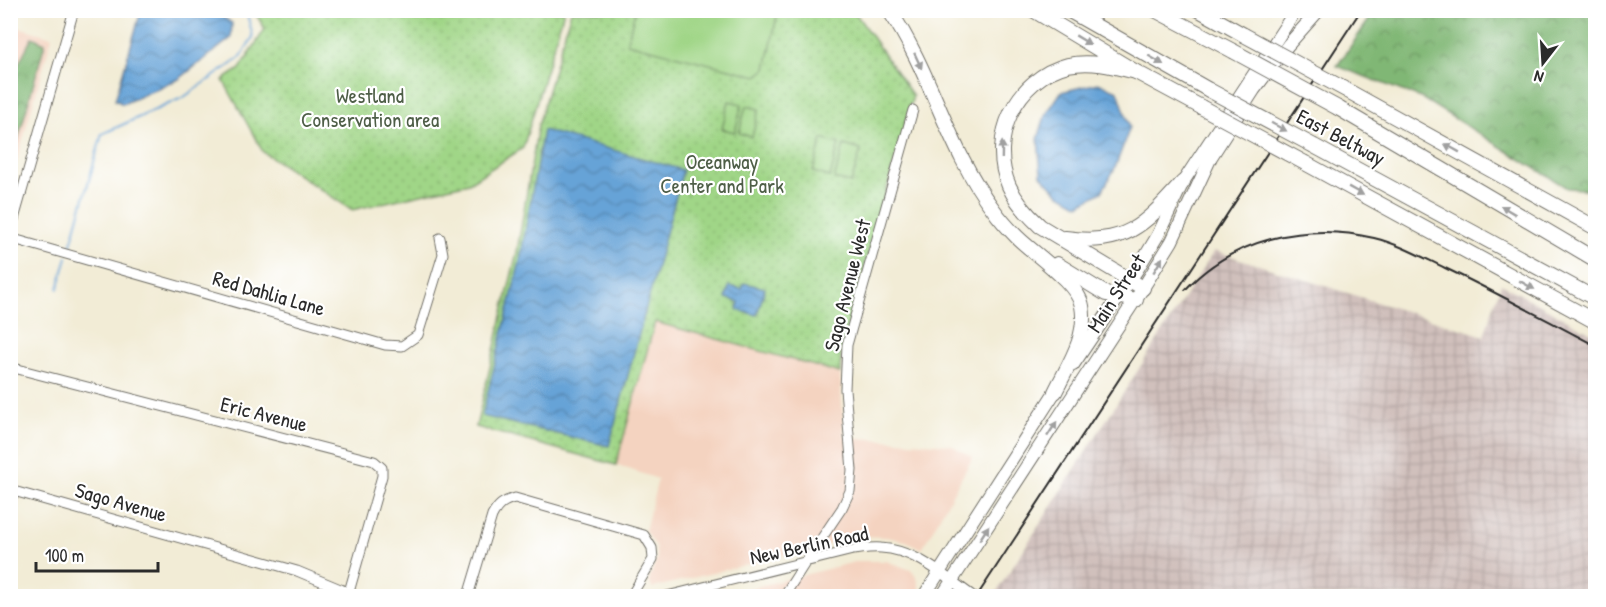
<svg xmlns="http://www.w3.org/2000/svg" width="1606" height="607" font-family="'Patrick Hand',sans-serif">
	<style>
		.built { fill: #f4d3c0 }
		.industrial { fill: url(#industrial-grid) }
		.forest { fill: url(#forest-crowns); stroke: #567150; stroke-width: 1.5 }
		.park { fill: url(#park-dots); stroke: #668059; stroke-width: 1.5 }
		.pitch { fill: #a0d687; stroke: #668059; stroke-width: 1.5 }
		.water { fill: url(#water-waves); stroke: #486781; stroke-width: 1.5 }
		.lines { fill: none; stroke-linecap: round; stroke-linejoin: round }
		.stream { stroke: #66a3d7; stroke-width: 2 }
		.minor-casing { stroke: #716f67; stroke-width: 11 }
		.major-casing { stroke: #716f67; stroke-width: 14 }
		.highway-casing { stroke: #716f67; stroke-width: 16 }
		.minor { stroke: #fff; stroke-width: 9 }
		.major { stroke: #fff; stroke-width: 12 }
		.highway { stroke: #fff; stroke-width: 14 }
		.rail { stroke: #2b2b2b; stroke-width: 2 }
		.highway-bridge-casing { stroke: #716f67; stroke-width: 16; stroke-linecap: butt }
		.highway-bridge { stroke: #fff; stroke-width: 14 }
		.oneway { fill: #a0a0a0 }
		.labels { text-anchor: middle; dominant-baseline: central; stroke-width: 4.5; stroke-linejoin: round; paint-order: stroke }
		.park-label { font-size: 21px; fill: #4e5e47; stroke: #fff }
		.street-label { font-size: 21px; fill: #2b2b2b; stroke: #fff }
	</style>
	<defs>
		<pattern id="industrial-grid" width="8" height="8" patternUnits="userSpaceOnUse" patternTransform="scale(1.5)"><rect width="8" height="8" fill="#d0c0bc"/><path d="M0 4h8M4 0v8" fill="none" stroke="#b3a5a2"/></pattern>
		<pattern id="forest-crowns" width="20" height="18" patternUnits="userSpaceOnUse" patternTransform="scale(1.5)"><rect width="20" height="18" fill="#80b774"/><path d="M2 6a3 3 0 1 1 6 0M12 15a3 3 0 1 1 6 0" fill="none" stroke="#69955f"/></pattern>
		<pattern id="park-dots" width="8" height="8" patternUnits="userSpaceOnUse" patternTransform="scale(1.5)"><rect width="8" height="8" fill="#a0d687"/><path d="M2 2h.1M6 6h.1" fill="none" stroke="#8ab875" stroke-width="1.8" stroke-linecap="round"/></pattern>
		<pattern id="water-waves" width="16" height="10" patternUnits="userSpaceOnUse" patternTransform="scale(1.5)"><rect width="16" height="10" fill="#66a3d7"/><path d="M0 5q4-4 8 0t8 0" fill="none" stroke="#5485af"/></pattern>
	</defs>
	<rect width="100%" height="100%" fill="#fff"/>
	<filter id="ink" filterUnits="userSpaceOnUse"><feTurbulence type="fractalNoise" baseFrequency=".0167" numOctaves="2"/><feDisplacementMap in="SourceGraphic" scale="12" xChannelSelector="R" yChannelSelector="G"/><feConvolveMatrix kernelMatrix="1 2 1 2 8 2 1 2 1" color-interpolation-filters="sRGB"/></filter>
	<filter id="wash" filterUnits="userSpaceOnUse"><feTurbulence type="fractalNoise" baseFrequency=".008" numOctaves="4" result="noise"/><feDisplacementMap in="SourceGraphic" scale="24" xChannelSelector="R" yChannelSelector="G"/><feGaussianBlur stdDeviation="1.35" result="paint"/><feColorMatrix in="noise" values="0 0 0 0 0 0 0 0 0 0 0 0 0 0 0 0 0 1.4 0 .05"/><feComposite in="paint" operator="in"/></filter>
	<g filter="url(#wash)">
		<rect width="100%" height="100%" fill="#f2ecd6"/>
		<g class="built">
			<polygon points="11,25 52,37 11,181"/>
			<polygon points="654,322 840,373 844,437 951,445 973,457 922,549 906,541 886,537 862,536 652,588 649,580 657,559 655,545 645,531 658,479 616,465"/>
			<polygon points="859,561 886,561 911,570 917,578 920,590 916,596 729,596 728,594"/>
		</g>
		<polygon class="industrial" points="1214,251 1484,336 1501,284 1595,335 1595,596 994,596"/>
		<g class="forest">
			<polygon points="1375,11 1595,11 1595,190 1567,188 1423,99 1337,66"/>
			<polygon points="32,37 45,43 11,164 11,69 17,67"/>
		</g>
		<g class="park">
			<polygon points="254,11 564,11 523,148 469,183 352,210 263,152 223,80 240,69 265,29"/>
			<polygon points="571,11 854,11 913,96 841,351 840,373 655,322 616,465 476,427 517,252 538,125"/>
		</g>
		<g class="pitch">
			<polygon points="635,11 778,11 766,69 757,76 627,43"/>
			<polygon points="729,101 742,104 735,132 722,129"/>
			<polygon points="746,106 759,109 752,137 739,133"/>
			<polygon points="822,139 839,144 830,177 813,172"/>
			<polygon points="844,145 861,150 851,183 834,179"/>
		</g>
		<g class="water">
			<polygon points="141,11 215,11 232,23 231,38 179,79 123,104 115,100"/>
			<polygon points="1098,83 1118,91 1130,127 1115,168 1102,192 1079,205 1058,193 1041,175 1038,139 1045,116 1061,92"/>
			<polygon points="543,130 683,170 609,446 482,416 520,261"/>
			<polygon points="744,283 765,288 757,315 737,310 739,302 726,298 729,286 742,289"/>
		</g>
		<g class="lines">
			<g class="stream">
				<polyline points="69,251 102,134 184,97 240,58 253,37 247,14 243,10"/>
				<polyline points="58,289 67,257"/>
			</g>
		</g>
	</g>
	<g filter="url(#ink)">
		<g class="lines">
			<defs>
				<g id="minor">
					<polyline points="10,233 74,10"/>
					<polyline points="10,238 385,345 402,346 418,335 443,254 440,238"/>
					<polyline points="10,367 374,461 382,468 382,476 349,592"/>
					<polyline points="10,490 297,571 357,596"/>
					<path d="M 468,596 L 492,516 C 498,505 503,501 515,498 L 644,535 L 652,548 L 653,559 L 631,596"/>
					<path d="M 667,596 L 853,550 C 862,549 872,547 881,548 C 917,550 945,577 973,596"/>
					<polyline points="784,596 805,563 842,508 850,491 852,470 845,389 847,345 913,110"/>
				</g>
				<g id="major">
					<polyline points="1073,365 1137,270 1158,235 1183,182 1296,10"/>
					<polyline points="924,596 1060,384"/>
					<polyline points="942,596 1143,288 1172,241 1211,157 1254,90 1288,45 1319,10"/>
				</g>
				<g id="highway">
					<path d="M 889,10 C 932,73 948,150 993,209 C 1000,219 1009,229 1017,237 C 1034,254 1078,283 1082,306 C 1088,337 1068,365 1055,392"/>
					<polyline points="1033,10 1136,72 1201,107"/>
					<polyline points="1068,10 1209,90"/>
					<polyline points="1155,10 1233,51"/>
					<polyline points="1199,10 1244,35"/>
					<path d="M 1136,72 C 1113,66 1091,60 1068,65 C 1016,78 988,138 1009,186 C 1016,202 1027,214 1040,226 L 1143,288"/>
					<polyline points="1348,91 1596,228"/>
					<polyline points="1338,108 1596,260"/>
					<polyline points="1314,146 1596,299"/>
					<polyline points="1305,163 1596,322"/>
					<path d="M 1065,238 C 1127,246 1144,225 1183,182"/>
					<polyline points="1057,264 1106,294 1136,300"/>
				</g>
			</defs>
			<use href="#minor" class="minor-casing"/>
			<use href="#major" class="major-casing"/>
			<use href="#highway" class="highway-casing"/>
			<use href="#minor" class="minor"/>
			<use href="#major" class="major"/>
			<use href="#highway" class="highway"/>
			<g class="rail">
				<path d="M 1185,290 C 1233,238 1307,222 1374,238 C 1399,244 1422,257 1445,268 C 1496,292 1546,320 1596,346"/>
				<polyline points="977,596 1361,10"/>
			</g>
			<defs>
				<g id="highway-bridge">
					<polyline points="1244,35 1348,91"/>
					<polyline points="1233,51 1338,108"/>
					<polyline points="1209,90 1314,146"/>
					<polyline points="1201,107 1305,163"/>
				</g>
			</defs>
			<use href="#highway-bridge" class="highway-bridge-casing"/>
			<use href="#highway-bridge" class="highway-bridge"/>
		</g>
		<defs><path id="oneway-solid" d="M-6-.8H1V-3.2L6.5 0L1 3.2V.8H-6Z" transform="scale(1.5)"/></defs>
		<g class="oneway">
			<use href="#oneway-solid" transform="translate(1083 40) rotate(31)"/>
			<use href="#oneway-solid" transform="translate(1156 60) rotate(30)"/>
			<use href="#oneway-solid" transform="translate(918 61) rotate(65)"/>
			<use href="#oneway-solid" transform="translate(1279 127) rotate(28)"/>
			<use href="#oneway-solid" transform="translate(1452 148) rotate(-151)"/>
			<use href="#oneway-solid" transform="translate(1002 150) rotate(-89)"/>
			<use href="#oneway-solid" transform="translate(1356 191) rotate(29)"/>
			<use href="#oneway-solid" transform="translate(1508 210) rotate(-149)"/>
			<use href="#oneway-solid" transform="translate(1158 265) rotate(-59)"/>
			<use href="#oneway-solid" transform="translate(1527 285) rotate(29)"/>
			<use href="#oneway-solid" transform="translate(1052 429) rotate(-57)"/>
			<use href="#oneway-solid" transform="translate(984 533) rotate(-57)"/>
		</g>
	</g>
	<g class="labels">
		<g class="park-label">
			<text x="370" y="95">Westland<tspan x="370" dy="24">Conservation area</tspan></text>
			<text x="722" y="161">Oceanway<tspan x="722" dy="24">Center and Park</tspan></text>
		</g>
		<g class="street-label">
			<text transform="translate(1341 137) rotate(28)">East Beltway</text>
			<text transform="translate(847 285) rotate(-76)">Sago Avenue West</text>
			<text transform="translate(269 293) rotate(16)">Red Dahlia Lane</text>
			<text transform="translate(1116 293) rotate(-57)">Main Street</text>
			<text transform="translate(264 414) rotate(14)">Eric Avenue</text>
			<text transform="translate(121 502) rotate(16)">Sago Avenue</text>
			<text transform="translate(809 545) rotate(-12)">New Berlin Road</text>
		</g>
	</g>
	<rect width="1606" height="607" fill="none" stroke="#fff" stroke-width="36"/>
	<g transform="translate(1543 63) rotate(197)" stroke="#ffffff" stroke-width="4.5" paint-order="stroke">
	<path d="M0-4.5L10 22L0 15L-10 22Z" fill="#2b2b2b"/>
	<text y="-9" font-size="16" font-weight="bold" text-anchor="middle" fill="#2b2b2b">N</text>
	</g>
	<path d="M36 562v9h122v-9" fill="none" stroke="#2b2b2b" stroke-width="3"/>
	<text x="45" y="562" font-size="18" fill="#2b2b2b" stroke="#ffffff" stroke-width="4.5" paint-order="stroke">100 m</text>
</svg>
